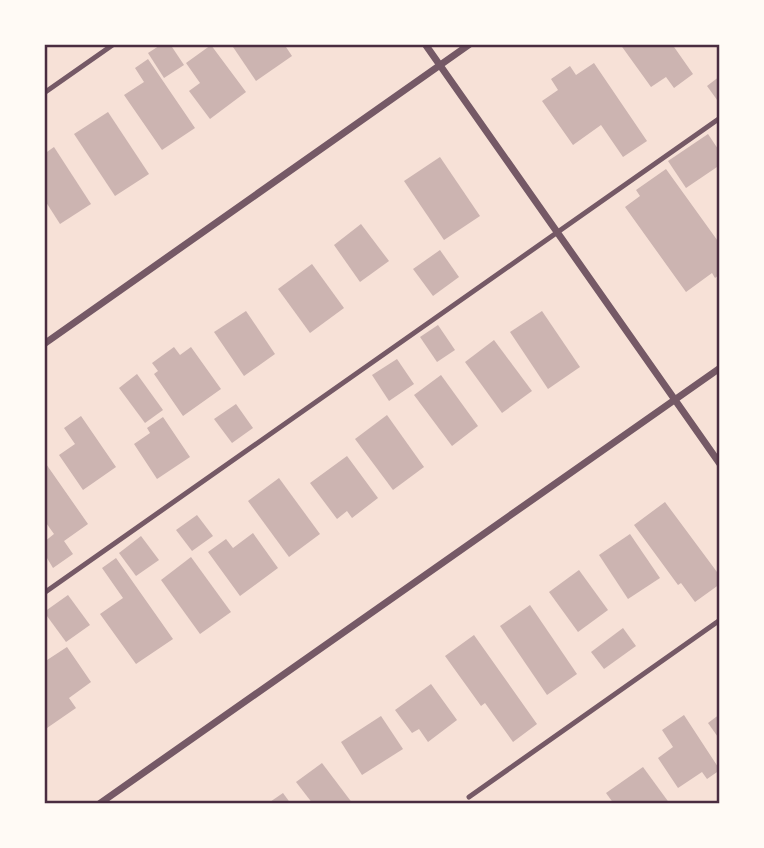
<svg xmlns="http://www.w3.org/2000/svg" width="764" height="848" font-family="Ubuntu,sans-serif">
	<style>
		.building { fill: #ccb4b1 }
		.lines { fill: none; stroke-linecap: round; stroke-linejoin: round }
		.service { stroke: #755966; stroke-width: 5 }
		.minor { stroke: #755966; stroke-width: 7 }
		.neatline { fill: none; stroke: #4a2c40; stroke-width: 2.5 }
	</style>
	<rect width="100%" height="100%" fill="#f7e1d7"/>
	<g class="building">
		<polygon points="162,44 170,44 184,65 164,78 148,53"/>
		<polygon points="231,44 284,44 292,56 256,81"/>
		<polygon points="620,44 672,44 693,74 674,88 666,77 651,87"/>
		<polygon points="211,45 246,92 210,119 189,91 200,83 186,63"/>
		<polygon points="148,59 195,128 162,150 124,95 144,82 135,68"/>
		<polygon points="594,63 647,141 623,157 601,125 573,145 542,101 558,90 551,79 570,66 576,75"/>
		<polygon points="720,76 720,104 707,86"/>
		<polygon points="108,112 149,174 115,196 74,134"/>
		<polygon points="708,134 720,152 720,165 686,188 668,161"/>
		<polygon points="54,147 91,204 60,224 44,199 44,154"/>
		<polygon points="440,157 480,216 444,240 404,181"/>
		<polygon points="666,169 720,244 720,274 715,278 712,273 686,292 625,207 640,196 636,190"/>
		<polygon points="361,224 389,261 360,282 334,245"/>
		<polygon points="440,250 459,277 433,296 413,269"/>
		<polygon points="312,264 344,308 310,333 278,289"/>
		<polygon points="246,311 275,354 244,376 214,332"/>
		<polygon points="542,311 580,367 548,389 510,332"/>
		<polygon points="438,325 455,350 437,362 420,337"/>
		<polygon points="494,340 532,391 502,413 465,362"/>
		<polygon points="174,347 180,355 191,347 221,389 183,416 154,374 158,371 152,363"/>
		<polygon points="397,359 414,384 389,401 372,375"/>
		<polygon points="137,374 163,410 145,423 119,388"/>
		<polygon points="441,375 478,426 452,446 414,395"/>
		<polygon points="236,404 253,428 232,443 214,419"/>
		<polygon points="387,415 424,467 393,490 355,439"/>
		<polygon points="81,416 116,467 83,490 59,455 75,444 64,428"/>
		<polygon points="163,417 190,457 157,479 134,444 150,433 147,428"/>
		<polygon points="347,456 378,498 352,518 347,511 337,519 310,483"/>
		<polygon points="44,461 88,524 64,541 73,554 53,568 44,553 44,542 54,534 44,520"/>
		<polygon points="279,478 320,534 289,557 248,501"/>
		<polygon points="665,502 720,576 720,584 695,602 681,583 678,585 634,525"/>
		<polygon points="197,515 213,536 192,551 176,530"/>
		<polygon points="253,533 278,568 240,596 208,552 226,539 233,548"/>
		<polygon points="630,534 660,578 628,599 599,555"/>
		<polygon points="141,536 159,560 136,576 119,553"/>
		<polygon points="191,557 231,612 200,634 161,580"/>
		<polygon points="116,558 173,639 136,664 100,614 123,598 102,568"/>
		<polygon points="579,570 608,610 578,632 549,592"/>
		<polygon points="68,595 90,625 66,642 44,612"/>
		<polygon points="530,605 577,674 547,695 500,626"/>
		<polygon points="623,628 636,646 604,669 591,652"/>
		<polygon points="474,635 537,724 513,742 485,703 481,706 445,656"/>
		<polygon points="67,647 91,682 69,698 76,708 47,728 44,723 44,662"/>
		<polygon points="431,684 457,720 428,742 419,729 412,733 395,710"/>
		<polygon points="720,714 720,740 708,723"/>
		<polygon points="684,715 720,770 707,779 702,772 678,788 658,758 673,747 662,730"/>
		<polygon points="381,716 403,749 362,775 341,742"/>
		<polygon points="322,763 353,804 313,804 296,782"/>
		<polygon points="643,767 670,804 614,804 606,793"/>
		<polygon points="283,793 291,804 267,804"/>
	</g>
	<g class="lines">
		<g class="service">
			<polyline points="44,93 114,44"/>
			<polyline points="44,593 720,118"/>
			<polyline points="469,797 720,620"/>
		</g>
		<g class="minor">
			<polyline points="425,44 720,464"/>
			<polyline points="44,344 470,44"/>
			<polyline points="99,804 720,368"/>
		</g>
	</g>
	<rect width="764" height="848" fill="none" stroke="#fffaf5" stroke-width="91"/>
	<rect x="46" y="46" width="672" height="756" class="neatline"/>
</svg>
